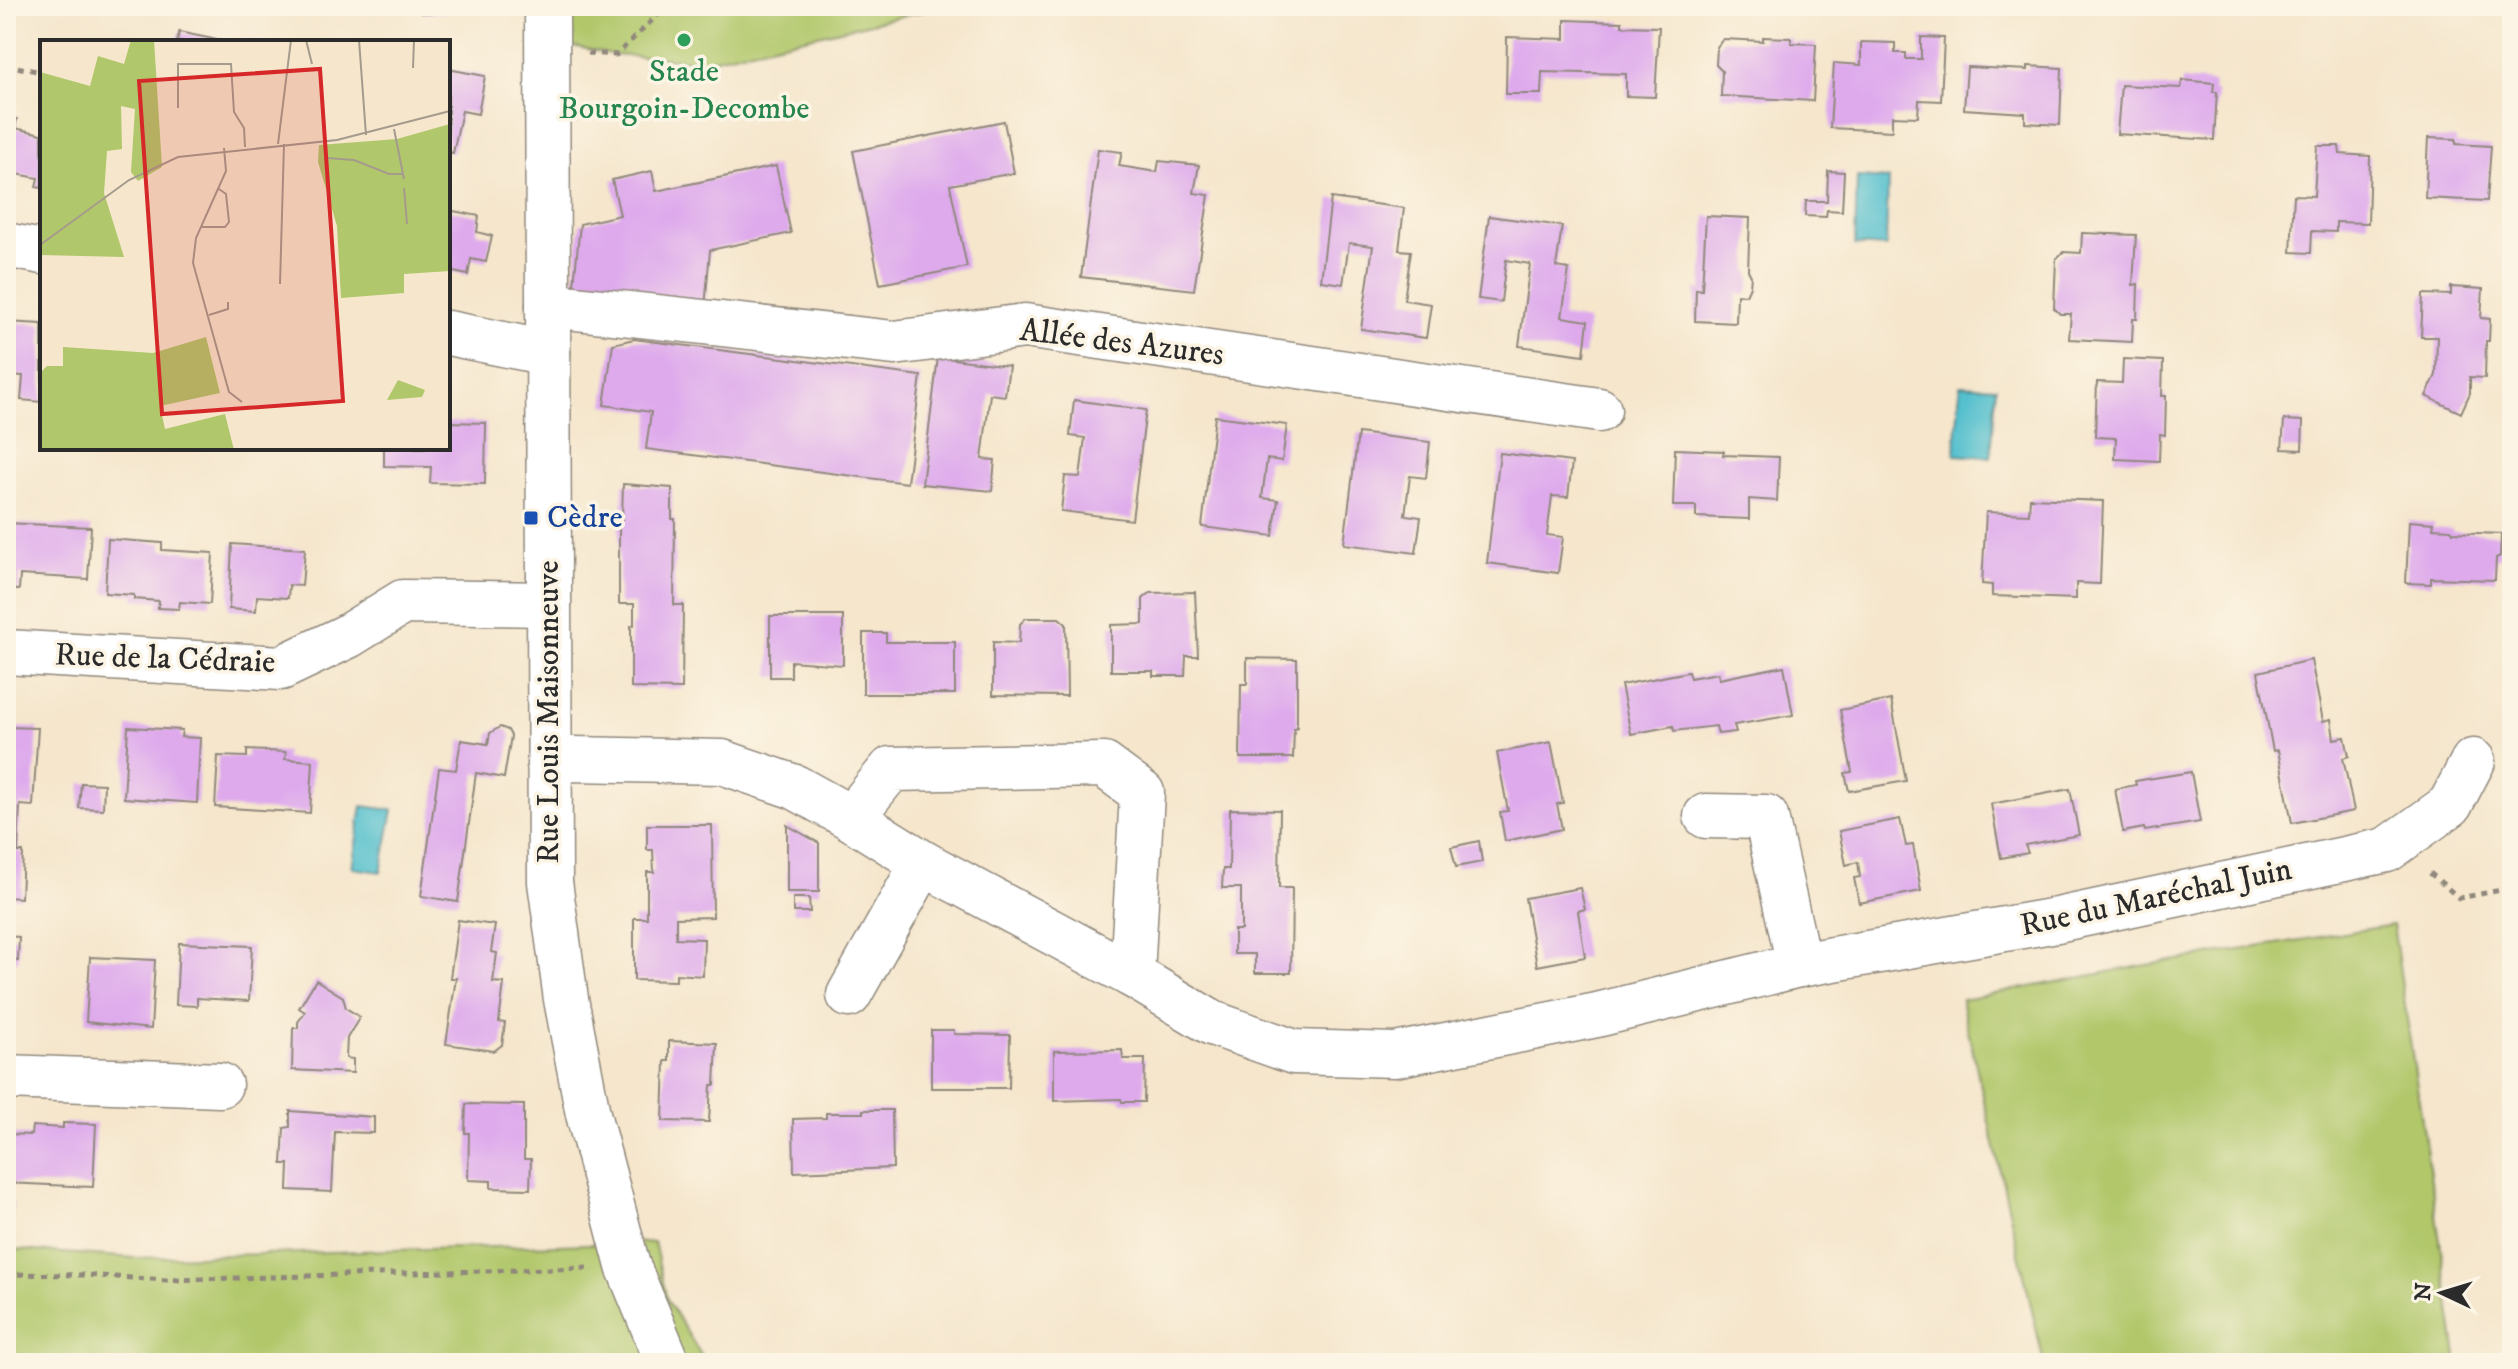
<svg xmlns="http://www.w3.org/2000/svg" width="2518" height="1369" font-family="'IM FELL DW Pica',serif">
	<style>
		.green { fill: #b1c76b; stroke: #6e794b; stroke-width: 2 }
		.water { fill: #54c0ce; stroke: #40767c; stroke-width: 2 }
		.building { fill: #deaaec }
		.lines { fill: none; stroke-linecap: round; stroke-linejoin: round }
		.minor-casing { stroke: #90887c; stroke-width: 47 }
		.path { stroke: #90887c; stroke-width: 5; stroke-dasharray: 6 6; stroke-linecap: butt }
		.minor { stroke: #fff; stroke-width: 44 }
		.leisure-dot { fill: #2e9e5b; stroke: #fcf5e5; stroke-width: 3 }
		.transit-dot { fill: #1a4fb4; stroke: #fcf5e5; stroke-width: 3 }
		.labels { text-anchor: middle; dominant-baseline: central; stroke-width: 7; stroke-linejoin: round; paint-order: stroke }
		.leisure-label { font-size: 32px; fill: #27864d; stroke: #fcf5e5 }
		.street-label { font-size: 32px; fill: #2b2b2b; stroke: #fcf5e5 }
		.transit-label { font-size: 32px; fill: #164399; stroke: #fcf5e5; text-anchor: start }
		.inset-road { fill: none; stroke: #a49b8c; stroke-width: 2 }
		.view { fill: #d62828; fill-opacity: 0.15; stroke: #d62828; stroke-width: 4 }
		.inset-edge { fill: none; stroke: #2b2b2b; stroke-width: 4 }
	</style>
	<rect width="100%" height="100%" fill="#fcf5e5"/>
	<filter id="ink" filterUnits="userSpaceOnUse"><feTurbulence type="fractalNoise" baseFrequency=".0125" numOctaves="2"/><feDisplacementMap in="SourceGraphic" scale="16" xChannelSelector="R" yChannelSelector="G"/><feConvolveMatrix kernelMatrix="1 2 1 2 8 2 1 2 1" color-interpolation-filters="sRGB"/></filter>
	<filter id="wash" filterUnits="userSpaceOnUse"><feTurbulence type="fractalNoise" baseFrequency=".006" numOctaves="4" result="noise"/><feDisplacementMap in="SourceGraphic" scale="32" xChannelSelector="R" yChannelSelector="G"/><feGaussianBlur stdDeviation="1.8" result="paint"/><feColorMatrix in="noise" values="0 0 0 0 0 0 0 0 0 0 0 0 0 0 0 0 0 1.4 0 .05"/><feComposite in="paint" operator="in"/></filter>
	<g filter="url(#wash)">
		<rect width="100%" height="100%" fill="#f5e6cc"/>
		<g class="green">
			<polygon points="572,6 946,6 703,61 616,55 572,46"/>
			<polygon points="2393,925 2458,1363 2044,1363 1961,1000 2141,966"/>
			<polygon points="654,1242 667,1300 706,1363 6,1363 6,1249 135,1258"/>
		</g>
		<g class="water">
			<polygon points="1857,177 1888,179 1886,247 1855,245"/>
			<polygon points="1960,385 1996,387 1991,457 1955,455"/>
			<polygon points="362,806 393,810 381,872 352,868"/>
		</g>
		<g id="blocks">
			<g class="building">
				<polygon points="421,6 483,6 483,10 422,13"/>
				<polygon points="1565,20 1622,22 1622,26 1659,27 1655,97 1626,96 1626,74 1542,72 1541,94 1506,94 1507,37 1565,39"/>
				<polygon points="179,32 223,41 223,42 177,42"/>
				<polygon points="1763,37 1791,38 1791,43 1816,44 1813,101 1721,96 1722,71 1716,65 1717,47 1723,39 1763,41"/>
				<polygon points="1921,37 1944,38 1941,101 1919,100 1918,117 1892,116 1892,131 1830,128 1834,63 1861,65 1861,42 1895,43 1895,53 1906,53 1906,59 1921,59"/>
				<polygon points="2028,66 2062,68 2060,125 2025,123 2025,113 1964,109 1967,67 2028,70"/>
				<polygon points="448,69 485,76 478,114 462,111 453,153 448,152"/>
				<polygon points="2182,80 2214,83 2213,92 2217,92 2214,140 2117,134 2121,85 2181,88"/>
				<polygon points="6,117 17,119 15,128 42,134 42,188 36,187 38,178 6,172"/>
				<polygon points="1004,121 1014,173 950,185 967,267 880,284 853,151"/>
				<polygon points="2428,138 2456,139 2456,144 2491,146 2487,201 2425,198"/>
				<polygon points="2317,146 2339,146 2340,154 2370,156 2368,223 2336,222 2336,232 2312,231 2311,253 2291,252 2294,195 2314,196"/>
				<polygon points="1098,149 1122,152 1119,166 1157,172 1159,161 1199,165 1194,193 1209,195 1194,290 1081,277"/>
				<polygon points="776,166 791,233 710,250 705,308 573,295 580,224 620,215 612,180 652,171 656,191"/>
				<polygon points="1828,171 1844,172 1842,211 1827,210 1826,217 1805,216 1806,201 1827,201"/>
				<polygon points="1331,198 1404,208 1399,250 1411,251 1404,300 1431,304 1426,338 1361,329 1373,246 1349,243 1343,284 1321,281"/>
				<polygon points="448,210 479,216 477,232 492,236 486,262 471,259 468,275 448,271"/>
				<polygon points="1489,216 1562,226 1556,267 1569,269 1562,317 1588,321 1584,355 1519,346 1530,264 1506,260 1501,302 1478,299"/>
				<polygon points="1706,216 1750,218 1748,270 1751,276 1750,286 1746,295 1737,294 1736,323 1695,321 1696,289 1702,290"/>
				<polygon points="2082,233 2136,235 2133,285 2138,284 2137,319 2133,319 2132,342 2069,339 2071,314 2060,314 2054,308 2056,259 2063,252 2081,253"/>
				<polygon points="2451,287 2483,289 2481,318 2490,319 2489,341 2486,341 2485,378 2470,377 2470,393 2461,413 2426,396 2436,375 2437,337 2421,337 2423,294 2451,295"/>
				<polygon points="6,322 42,324 42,402 21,400 23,376 6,375"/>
				<polygon points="634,339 921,376 907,483 646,449 651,412 604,405 613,344"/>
				<polygon points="938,357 1009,366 1005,396 990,394 982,459 995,460 992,491 922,484"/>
				<polygon points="2123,359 2163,361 2162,396 2166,396 2165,435 2160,434 2159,461 2115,459 2116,438 2095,437 2097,382 2122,383"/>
				<polygon points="1074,400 1146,410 1132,520 1061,511 1065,476 1080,477 1085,438 1070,436"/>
				<polygon points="1215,416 1287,425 1282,461 1267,459 1262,498 1278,500 1273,536 1202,527"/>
				<polygon points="2284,420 2303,421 2302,450 2282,449"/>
				<polygon points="448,422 486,423 485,484 430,483 431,467 384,466 384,448 448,448"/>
				<polygon points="1358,433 1430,442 1426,478 1410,476 1405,515 1421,517 1416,553 1344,544"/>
				<polygon points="1675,449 1724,451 1723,455 1779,457 1777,501 1749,499 1749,519 1696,517 1696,506 1673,506"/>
				<polygon points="1500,453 1572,462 1568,497 1552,496 1547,535 1563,537 1558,573 1487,563"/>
				<polygon points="623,484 672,488 672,519 675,519 674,605 683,605 682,689 631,688 631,626 634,625 634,604 619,604 619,518 622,519"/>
				<polygon points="2030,498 2103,501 2100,584 2076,583 2076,599 1992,596 1992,585 1982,584 1986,512 2029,514"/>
				<polygon points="2409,521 2434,523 2433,528 2451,529 2453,532 2501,534 2500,556 2496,558 2495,580 2431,578 2431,584 2406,583"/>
				<polygon points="6,523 91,527 88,579 20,575 19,590 6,589"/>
				<polygon points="108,539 162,543 162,550 213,553 210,604 180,602 179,609 158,608 159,601 134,599 134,595 105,593"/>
				<polygon points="232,544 305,549 302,586 289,585 288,598 257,596 256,611 229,609"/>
				<polygon points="1195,592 1198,656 1186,656 1185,676 1153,676 1153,671 1111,671 1111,625 1143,624 1143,599 1150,593"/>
				<polygon points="770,616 843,616 843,665 791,661 791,677 770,677"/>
				<polygon points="1026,618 1059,618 1066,624 1067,696 993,695 993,642 1019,643 1020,624"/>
				<polygon points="863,633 886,633 886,642 955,642 955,694 863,694"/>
				<polygon points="1247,658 1297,659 1297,728 1294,729 1293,758 1240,758 1241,684 1247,684"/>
				<polygon points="2311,660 2323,721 2331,719 2334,739 2345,737 2349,756 2343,758 2354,811 2292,823 2278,750 2273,751 2258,672"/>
				<polygon points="1784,666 1793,715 1734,725 1736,732 1718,734 1716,726 1674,731 1673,726 1631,734 1621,685 1688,672 1690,678 1718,673 1719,679"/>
				<polygon points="1891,700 1906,781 1849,791 1845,773 1852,772 1840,710"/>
				<polygon points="6,727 38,728 33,806 20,805 18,852 23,852 21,898 6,897"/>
				<polygon points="128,727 182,730 181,737 200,738 197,803 124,798"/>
				<polygon points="500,727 508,730 511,736 504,778 476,773 458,902 421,896 439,768 456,770 461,740 488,744 490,733"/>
				<polygon points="1551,742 1563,803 1557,804 1562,829 1505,841 1500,812 1508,811 1497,753"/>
				<polygon points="247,750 286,752 285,759 313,761 310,813 215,807 218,756 247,757"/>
				<polygon points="2191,772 2200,822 2145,831 2144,828 2123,832 2115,789 2136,785 2135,781"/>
				<polygon points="81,783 104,784 103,809 79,808"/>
				<polygon points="2070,789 2079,835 2025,845 2028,853 2001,858 1991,804"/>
				<polygon points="1230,809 1280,810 1279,888 1292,888 1291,973 1255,973 1255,954 1234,954 1234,930 1241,930 1241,888 1222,888 1223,869 1229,869"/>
				<polygon points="1900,819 1906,846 1913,845 1921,891 1859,903 1854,878 1860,877 1858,862 1846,865 1839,831"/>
				<polygon points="647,825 712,825 713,917 676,918 676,938 704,939 703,976 676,974 676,981 634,980 634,918 647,918 647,872 654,872 653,850 647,850"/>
				<polygon points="787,825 819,843 819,892 787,892"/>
				<polygon points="1479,841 1482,862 1456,867 1451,847"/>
				<polygon points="1580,888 1585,909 1578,911 1585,957 1537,966 1525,898"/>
				<polygon points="793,898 809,898 810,912 793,912"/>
				<polygon points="458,920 495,925 491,952 497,953 493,982 504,983 499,1022 505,1023 502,1045 494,1051 446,1044 456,978 450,978"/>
				<polygon points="6,936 19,937 18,961 11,960 8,1003 6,1003"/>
				<polygon points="179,943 252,946 249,1001 197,998 197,1006 176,1005"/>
				<polygon points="90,957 155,960 151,1029 86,1022"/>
				<polygon points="316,980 343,997 346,1008 360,1017 347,1038 346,1058 353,1059 353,1073 292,1070 293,1028 298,1028 298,1022 305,1012 299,1008"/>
				<polygon points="931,1030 954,1030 954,1034 1010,1035 1009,1088 931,1088"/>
				<polygon points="669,1041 717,1043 715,1085 711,1085 709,1122 663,1121 665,1061 669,1061"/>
				<polygon points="1122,1050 1123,1059 1145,1059 1144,1102 1122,1102 1121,1099 1054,1101 1054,1051"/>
				<polygon points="466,1104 524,1105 524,1159 531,1159 530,1189 491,1188 491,1181 468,1180 469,1133 465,1133"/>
				<polygon points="863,1110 892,1110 893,1168 794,1172 793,1119 826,1118 826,1113 863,1113"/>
				<polygon points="290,1111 374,1117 374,1133 335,1132 332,1192 288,1190 289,1164 282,1164 284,1128 290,1127"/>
				<polygon points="63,1123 96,1124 93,1187 6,1183 7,1134 31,1135 32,1126 63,1128"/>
				<polygon points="6,1201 13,1202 11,1223 6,1223"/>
			</g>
		</g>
	</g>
	<g filter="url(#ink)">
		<use href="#blocks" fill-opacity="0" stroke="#90887c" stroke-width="2"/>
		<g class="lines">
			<defs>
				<g id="minor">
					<polyline points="547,6 550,882 566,999 588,1114 628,1266 668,1363"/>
					<polyline points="6,245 42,252"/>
					<polyline points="548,305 894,343 1025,326 1599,410"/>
					<polyline points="448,333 548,353"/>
					<polyline points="6,652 281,668 348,636 403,602 548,604"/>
					<polyline points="549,764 573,759 722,762 795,787 851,818 923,863 1132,975 1212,1023 1294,1052 1395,1055 1597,1015 1799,965 2057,920 2387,850 2450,805 2473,761"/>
					<polyline points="1706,816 1766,817 1799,965"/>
					<polyline points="851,818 891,769 1104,765 1142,793 1132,975"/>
					<polyline points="849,995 923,863"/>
					<polyline points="6,1077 220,1085"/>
				</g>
			</defs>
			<use href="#minor" class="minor-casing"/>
			<g class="path">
				<polyline points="588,53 616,55 667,6"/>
				<polyline points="6,65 42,72"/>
				<polyline points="2430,873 2459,898 2512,888"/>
				<polyline points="6,1274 82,1275 167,1280 587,1268"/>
			</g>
			<use href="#minor" class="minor"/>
		</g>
	</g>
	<circle class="leisure-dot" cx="684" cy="40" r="8"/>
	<rect class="transit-dot" x="523" y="510" width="16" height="16" rx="4"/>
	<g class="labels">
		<g class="leisure-label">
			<text x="684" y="72">Stade<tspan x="684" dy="37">Bourgoin-Decombe</tspan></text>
		</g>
		<g class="street-label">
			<text transform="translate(1122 343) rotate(7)">Allée des Azures</text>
			<text transform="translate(165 659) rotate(2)">Rue de la Cédraie</text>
			<text transform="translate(549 712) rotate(-90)">Rue Louis Maisonneuve</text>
			<text transform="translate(2156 898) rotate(-12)">Rue du Maréchal Juin</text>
		</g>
		<g class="transit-label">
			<text x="547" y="518">Cèdre</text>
		</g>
	</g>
	<g transform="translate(40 40)">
		<rect width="410" height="410" fill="#f5e6cc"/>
		<path d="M 91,0 L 114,0 L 122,127 L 98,141 L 91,132 L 95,69 L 81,66 L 82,109 L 67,111 L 64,153 L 84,217 L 0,215 L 0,32 L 50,46 L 58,16 L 84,24 ZM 410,84 L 410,231 L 364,234 L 364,253 L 301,258 L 297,186 L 278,122 L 279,105 L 357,99 ZM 166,297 L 180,353 L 120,366 L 125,389 L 185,374 L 194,410 L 0,410 L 0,333 L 7,326 L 23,326 L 23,307 L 113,313 ZM 358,340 L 385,350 L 382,357 L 347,360 Z" fill="#b1c76b"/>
		<path class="inset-road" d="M 266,0 L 272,24M 319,0 L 326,95M 373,28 L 374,0M 138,68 L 138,24 L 191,24 L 194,72 L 204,88 L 205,107M 354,89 L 364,139M 238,104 L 251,0M 184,108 L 186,131 L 156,198 L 153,223 L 189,352 L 202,362M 287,118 L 314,120 L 349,134 L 363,134M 364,148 L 367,184M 161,187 L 185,187 L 189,182 L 186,154 L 179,149M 0,205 L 89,140 L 138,117 L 297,100 L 410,71M 240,244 L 244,104M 169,275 L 188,269 L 188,262"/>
		<path class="view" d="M 280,29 L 303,361 L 122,374 L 99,41 Z"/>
		<rect width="410" height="410" class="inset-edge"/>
	</g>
	<rect width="2518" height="1369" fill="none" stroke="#fcf5e5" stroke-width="32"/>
	<g transform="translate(2442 1293) rotate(274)" stroke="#fcf5e5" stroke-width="6" paint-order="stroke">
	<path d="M0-6L14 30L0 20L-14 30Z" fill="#2b2b2b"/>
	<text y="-12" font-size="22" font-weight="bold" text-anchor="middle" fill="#2b2b2b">N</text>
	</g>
</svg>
